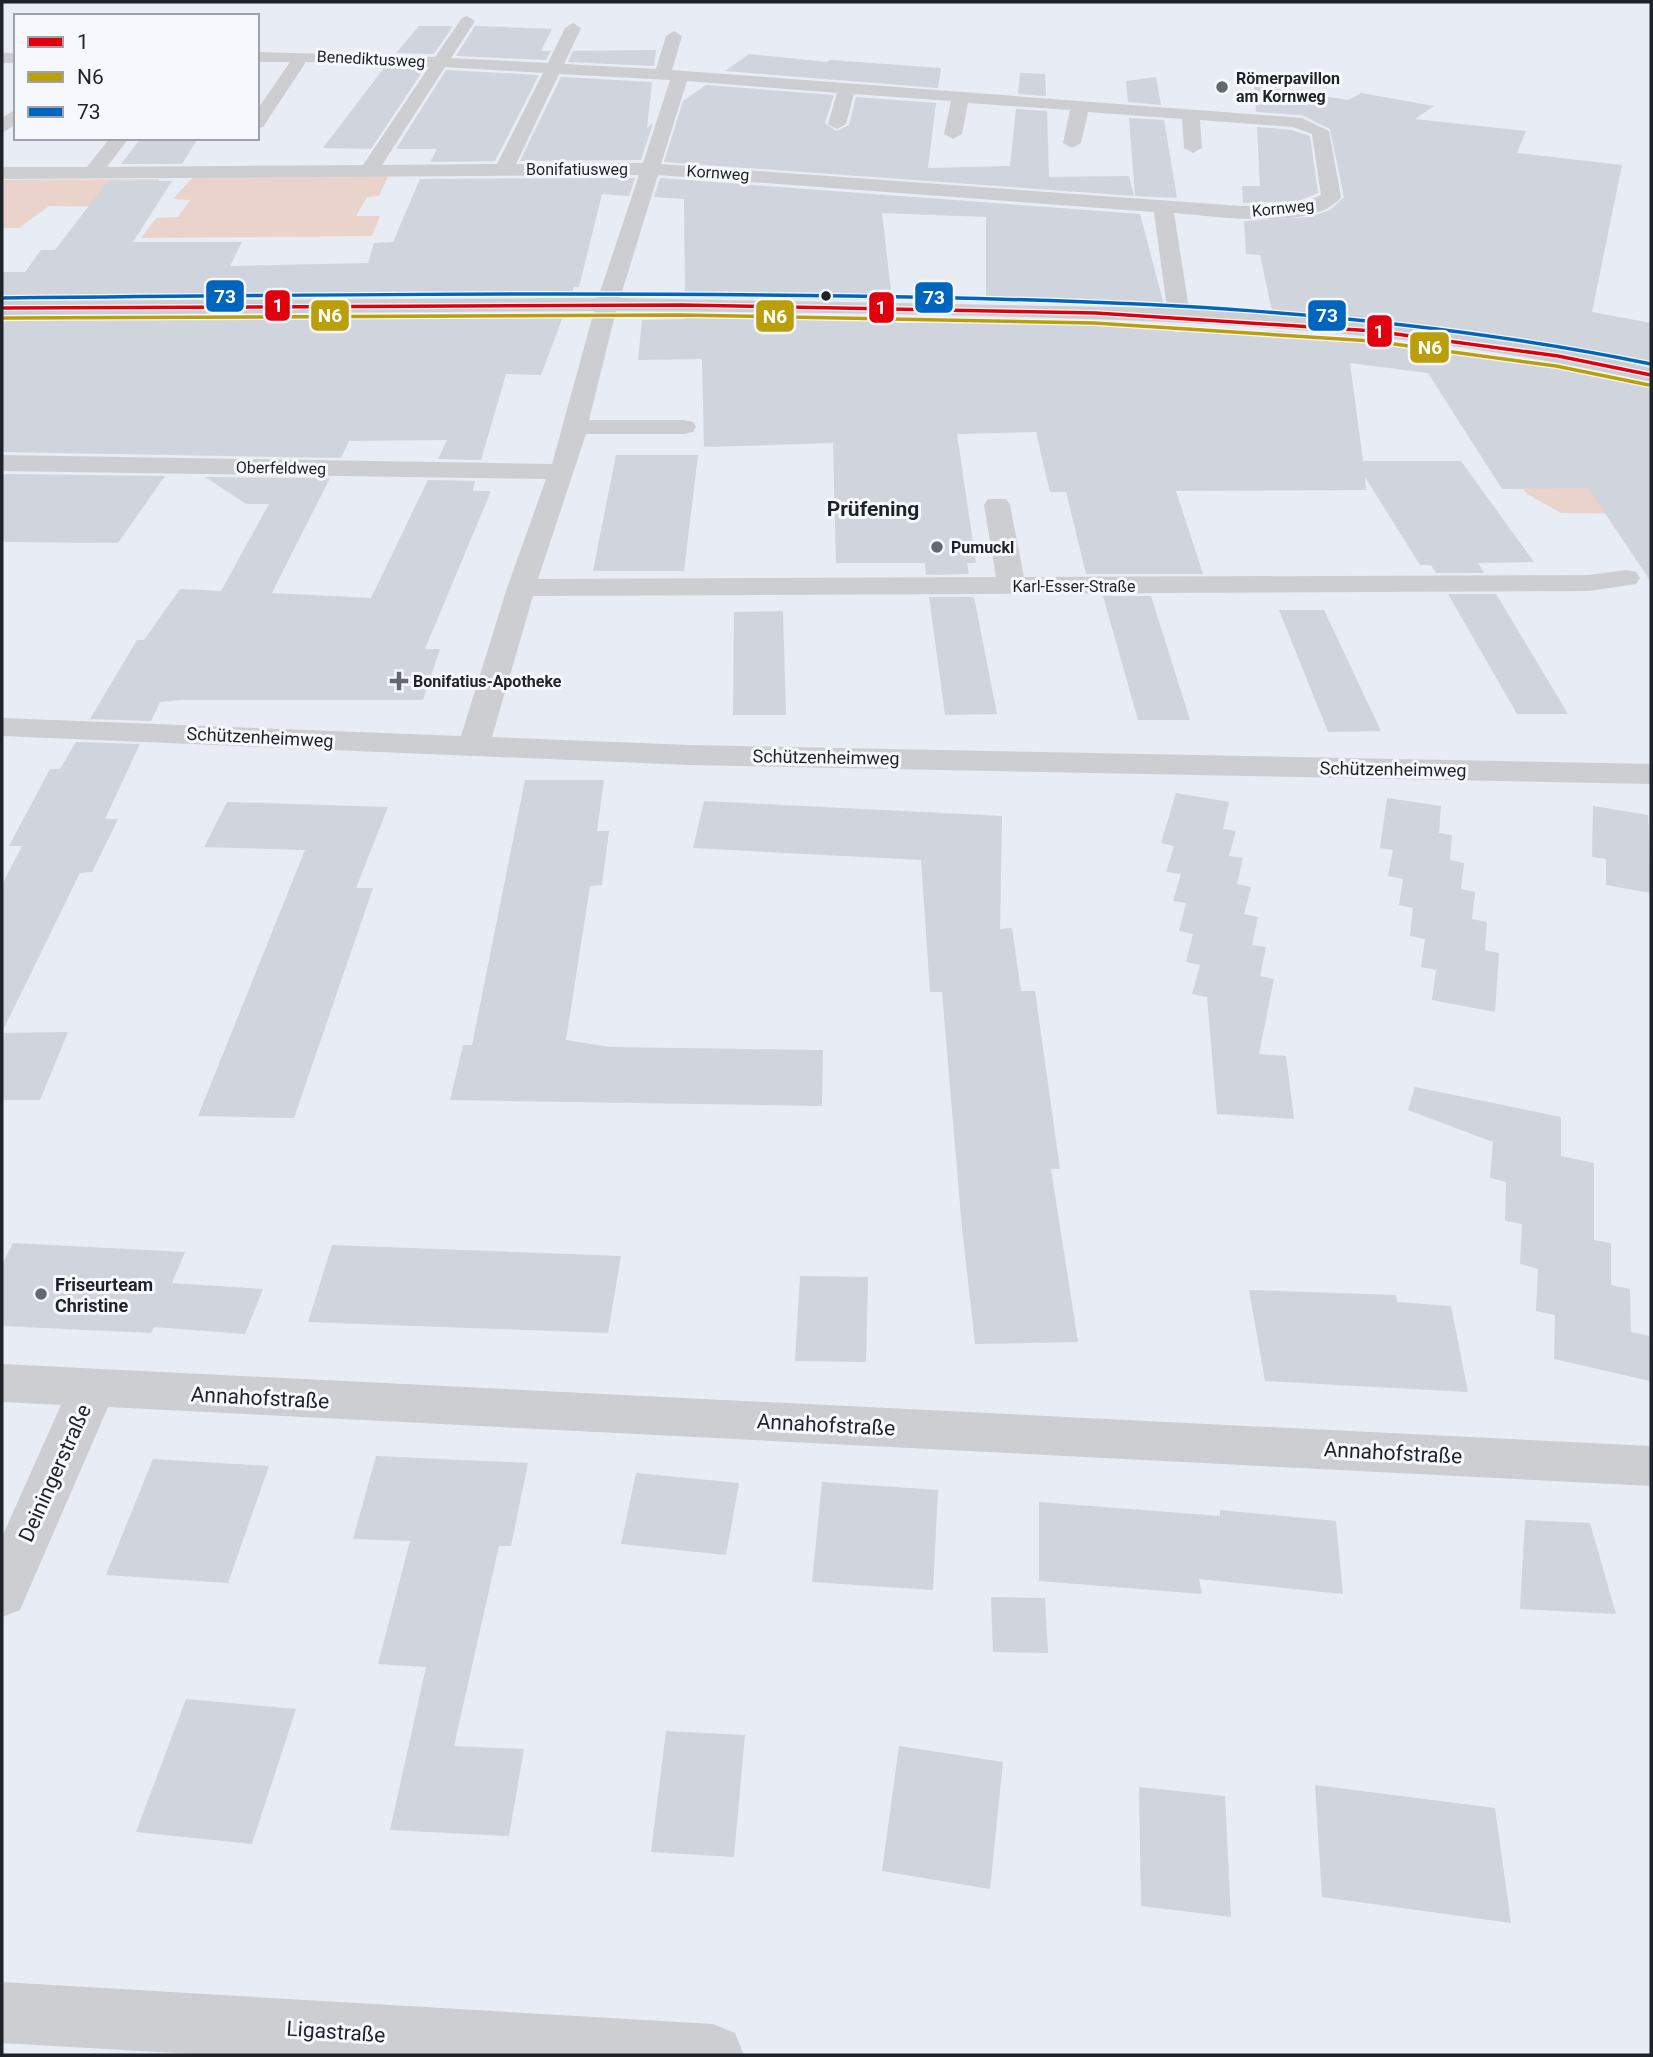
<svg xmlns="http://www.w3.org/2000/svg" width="1653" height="2057" font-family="Roboto,sans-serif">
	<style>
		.green { fill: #e9d3cb }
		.building { fill: #d0d4dc }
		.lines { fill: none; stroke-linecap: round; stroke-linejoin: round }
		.minor { fill: #cdced1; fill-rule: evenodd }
		.bus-1-casing { stroke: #f5f8fc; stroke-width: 6 }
		.bus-2-casing { stroke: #f5f8fc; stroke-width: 6 }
		.bus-3-casing { stroke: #f5f8fc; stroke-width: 6 }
		.bus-1 { stroke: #e0000d; stroke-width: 3.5 }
		.bus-2 { stroke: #ba9f0a; stroke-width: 3.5 }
		.bus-3 { stroke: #0065bd; stroke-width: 3.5 }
		.poi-dot { fill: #646970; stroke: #f5f8fc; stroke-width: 2.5 }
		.bus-dot { fill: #1e2229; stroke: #f5f8fc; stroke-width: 2.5 }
		.labels { text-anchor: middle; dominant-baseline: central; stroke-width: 6; stroke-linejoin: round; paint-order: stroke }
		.far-street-label { font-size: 16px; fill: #1e2229; stroke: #f5f8fc }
		.far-poi-label { font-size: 16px; font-weight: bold; fill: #1e2229; stroke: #f5f8fc; text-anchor: start }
		.street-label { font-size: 18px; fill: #1e2229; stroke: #f5f8fc }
		.poi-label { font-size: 18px; font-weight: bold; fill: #1e2229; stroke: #f5f8fc; text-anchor: start }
		.far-district-label { font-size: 21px; font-weight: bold; fill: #1e2229; stroke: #f5f8fc }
		.near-street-label { font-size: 21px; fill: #1e2229; stroke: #f5f8fc }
		.line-badge { stroke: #f5f8fc; stroke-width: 2.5 }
		.badge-label { font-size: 19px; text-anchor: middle; font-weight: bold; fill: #fff }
	</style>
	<rect width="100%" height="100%" fill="#e7ecf5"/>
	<g class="green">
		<polygon points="388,176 379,196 367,197 356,216 380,216 372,236 141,238 156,218 178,217 190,200 173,199 193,177"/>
		<polygon points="159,179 148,197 129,207 49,206 19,228 2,228 2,180"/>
		<polygon points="1651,458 1651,514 1561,513 1527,494 1505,461"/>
	</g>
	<g class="building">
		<polygon points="419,26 453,26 434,54 396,53"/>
		<polygon points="475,26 552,29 541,51 551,51 546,60 456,56"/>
		<polygon points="656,50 654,66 568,62 573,51"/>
		<polygon points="749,54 827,62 830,60 941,68 938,88 725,71"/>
		<polygon points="384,68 424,69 371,149 323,148"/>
		<polygon points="446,70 539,75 495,161 430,162 437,149 396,149"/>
		<polygon points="1020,73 1045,74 1046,96 1018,94"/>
		<polygon points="561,77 652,82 647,128 653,123 641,160 520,161"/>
		<polygon points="1156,77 1161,105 1128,102 1126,81"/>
		<polygon points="706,85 834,95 825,123 836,131 849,125 856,97 936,103 928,168 1010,166 1016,109 1047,111 1049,177 1129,176 1134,196 664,162 683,101"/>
		<polygon points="1254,86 1349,100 1361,93 1434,106 1415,119 1526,131 1517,153 1622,165 1592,312 1651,323 1651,365 1480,333 1272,311 1260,255 1246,254 1244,221 1310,217 1330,210 1344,197 1330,129 1302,115 1256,112"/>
		<polygon points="1129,118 1164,120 1177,198 1135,196"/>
		<polygon points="1257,127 1292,130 1310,136 1318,193 1299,201 1243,203 1242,186 1260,186"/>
		<polygon points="141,138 198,138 182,164 121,164"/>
		<polygon points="635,178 629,196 602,194 579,287 574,287 571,296 2,298 2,272 25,272 41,250 55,250 108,181 172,181 133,242 242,242 230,266 368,263 374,243 393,242 420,179"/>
		<polygon points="660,178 1140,214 1164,305 986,302 986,217 882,213 892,300 685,297 684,199 654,197"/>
		<polygon points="564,314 541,375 506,374 481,460 438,459 447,440 349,441 341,458 2,452 2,318"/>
		<polygon points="685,314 894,317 895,323 986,323 986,319 1028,320 1172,325 1174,332 1276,331 1495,355 1651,384 1651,582 1588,488 1502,489 1428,373 1350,363 1363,461 1461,461 1534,562 1478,563 1484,573 1436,573 1431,565 1420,565 1365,477 1366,490 1176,491 1203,574 1086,574 1066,492 1050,492 1036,432 957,434 976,563 967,563 969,574 926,575 925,563 836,563 833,443 704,447 702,359 638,360 642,320 685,319"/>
		<polygon points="616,455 698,455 684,571 593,571"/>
		<polygon points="2,474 165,476 118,543 2,542"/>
		<polygon points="205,477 330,478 272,593 371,598 428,480 475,481 473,491 491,491 425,649 440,649 423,700 180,700 160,702 151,721 90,719 137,640 144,640 180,589 221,591 269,504 246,504"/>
		<polygon points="1448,594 1496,594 1568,714 1517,714"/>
		<polygon points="1103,596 1151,596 1190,720 1138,720"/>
		<polygon points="929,597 974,597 997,714 945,715"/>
		<polygon points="1279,610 1324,610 1381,731 1328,732"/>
		<polygon points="783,611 786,715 733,715 734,612"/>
		<polygon points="76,742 140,744 105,819 118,819 92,872 80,873 2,1032 2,885 22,846 9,846 50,769 60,769"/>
		<polygon points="525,780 604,780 597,831 609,831 602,885 590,886 566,1040 610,1047 823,1050 822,1106 450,1100 463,1045 472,1045"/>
		<polygon points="1176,793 1229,802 1223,829 1236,831 1229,856 1243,858 1237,884 1251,887 1244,914 1258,917 1252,945 1266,947 1260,976 1274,979 1259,1054 1286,1056 1294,1119 1217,1114 1207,997 1192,994 1200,965 1186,962 1193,934 1179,931 1186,903 1173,901 1181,874 1166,872 1174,846 1161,843"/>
		<polygon points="1387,798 1441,806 1439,833 1452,835 1450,860 1464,863 1461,889 1475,892 1472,919 1487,922 1485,950 1499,953 1495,1012 1432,1000 1436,970 1421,967 1425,939 1410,936 1413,908 1399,905 1403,879 1388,876 1393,850 1380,848"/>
		<polygon points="704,801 1002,816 1000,929 1012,928 1021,991 1035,991 1060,1169 1051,1169 1078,1342 975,1344 962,1228 942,992 930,992 921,860 693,848"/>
		<polygon points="227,802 388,807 356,888 373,888 294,1118 198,1116 305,850 204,847"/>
		<polygon points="1593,806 1648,815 1651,893 1606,885 1606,859 1592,857"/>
		<polygon points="68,1032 40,1100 2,1100 2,1033"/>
		<polygon points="1415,1087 1561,1117 1561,1156 1594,1163 1594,1240 1611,1243 1611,1285 1630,1289 1631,1332 1649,1336 1650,1381 1554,1359 1555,1315 1536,1311 1538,1269 1520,1264 1522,1224 1505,1221 1506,1182 1490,1178 1493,1142 1408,1110"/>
		<polygon points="13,1243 185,1252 172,1283 263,1289 245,1334 154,1327 151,1333 2,1326 2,1265"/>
		<polygon points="332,1245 621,1256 608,1333 308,1322"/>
		<polygon points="800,1276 868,1277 866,1362 795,1361"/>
		<polygon points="1249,1290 1396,1295 1397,1302 1451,1306 1468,1392 1265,1381"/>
		<polygon points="376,1456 528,1463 511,1546 499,1546 454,1746 524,1749 509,1836 390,1830 426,1667 378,1664 410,1541 353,1539"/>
		<polygon points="153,1459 269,1466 228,1583 106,1575"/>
		<polygon points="636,1473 739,1483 726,1555 621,1544"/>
		<polygon points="822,1482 938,1490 933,1590 812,1582"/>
		<polygon points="1039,1502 1220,1516 1220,1510 1336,1521 1343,1594 1199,1579 1202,1594 1039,1581"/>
		<polygon points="1525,1520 1590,1523 1616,1614 1520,1609"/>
		<polygon points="991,1597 1045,1598 1048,1653 993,1652"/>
		<polygon points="186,1699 296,1709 252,1844 136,1832"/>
		<polygon points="666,1731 745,1735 734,1857 651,1852"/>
		<polygon points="899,1746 1003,1762 990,1889 882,1871"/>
		<polygon points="1315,1785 1495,1808 1511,1923 1322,1897"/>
		<polygon points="1139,1787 1225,1796 1231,1917 1141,1906"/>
	</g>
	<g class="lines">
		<g class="minor">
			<path d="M 467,16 L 475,21 L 451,58 L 548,63 L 565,28 L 573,23 L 581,28 L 564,64 L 656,69 L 666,36 L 674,31 L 682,36 L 672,70 L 1302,118 L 1329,131 L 1341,197 C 1315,232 1214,216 1174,213 L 1189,309 C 1346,316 1499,333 1651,368 L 1651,382 C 1442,334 1241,323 1028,317 C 890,313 753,312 616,311 L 589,420 L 684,420 L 693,422 L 696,427 L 693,432 L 684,434 L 586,434 L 538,579 L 996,577 L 984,505 L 988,499 L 1006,499 L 1010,505 L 1024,577 L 1589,575 L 1626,570 L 1636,572 L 1640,578 L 1636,584 L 1589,591 L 533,596 L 492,737 L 689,745 L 1651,764 L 1651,784 L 689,765 L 2,736 L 2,718 L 461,736 L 507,588 L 546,479 L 2,471 L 2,455 L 552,464 L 594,311 L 2,315 L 2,301 L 598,298 L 639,175 L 2,179 L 2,167 L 87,167 L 110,138 L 129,138 L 107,167 L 363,165 L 429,67 L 306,62 L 263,127 L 257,128 L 257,110 L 290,62 L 257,62 L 257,52 L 435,57 L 462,18 ZM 445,67 L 543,73 L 497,164 L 382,165 ZM 559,74 L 670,80 L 643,163 L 516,164 ZM 687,81 L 837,93 L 828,124 L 837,129 L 846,124 L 854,94 L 951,101 L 944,134 L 953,139 L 962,134 L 968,103 L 1070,110 L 1063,143 L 1072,148 L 1081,143 L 1088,112 L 1182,119 L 1184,148 L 1193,153 L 1202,148 L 1200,120 L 1293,127 L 1312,134 L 1321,195 L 1300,204 L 1241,206 L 661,164 ZM 658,175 L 1154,212 L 1167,308 L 620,298 Z"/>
			<rect x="2" y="53" width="14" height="10"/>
			<polygon points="16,109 16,124 2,133 2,118"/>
			<polygon points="2,1364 1651,1446 1651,1486 108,1407 20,1610 2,1617 2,1537 61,1405 2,1402"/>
			<polygon points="2,1982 713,2024 735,2033 744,2055 210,2055 2,2043"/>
		</g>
		<defs>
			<polyline id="bus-1" points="2,308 682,305 1096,313 1374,331 1558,356 1651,375"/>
			<polyline id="bus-2" points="2,318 681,315 1094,323 1372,341 1556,366 1649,385"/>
			<path id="bus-3" d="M 2,298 C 284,295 567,292 849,296 C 1123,300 1382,309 1651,364"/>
		</defs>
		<use href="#bus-1" class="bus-1-casing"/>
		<use href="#bus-2" class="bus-2-casing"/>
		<use href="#bus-3" class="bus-3-casing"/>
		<use href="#bus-1" class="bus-1"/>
		<use href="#bus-2" class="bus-2"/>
		<use href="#bus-3" class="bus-3"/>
	</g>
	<g class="poi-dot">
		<circle cx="1222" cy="87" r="7"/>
		<circle cx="937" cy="547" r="7"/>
		<path d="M395.5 670.5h7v7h7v7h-7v7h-7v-7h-7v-7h7z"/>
		<circle cx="41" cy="1294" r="7"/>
	</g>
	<circle class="bus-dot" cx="826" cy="296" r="6"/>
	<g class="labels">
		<g class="far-street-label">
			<text transform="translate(371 59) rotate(3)">Benediktusweg</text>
			<text x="577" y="169">Bonifatiusweg</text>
			<text transform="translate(718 173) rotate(4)">Kornweg</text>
			<text transform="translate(1283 208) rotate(-6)">Kornweg</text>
			<text transform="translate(281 468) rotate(1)">Oberfeldweg</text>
			<text x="1074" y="586">Karl-Esser-Straße</text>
		</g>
		<g class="far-poi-label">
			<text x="1236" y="78">Römerpavillon<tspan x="1236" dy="18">am Kornweg</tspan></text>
			<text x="951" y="547">Pumuckl</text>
			<text x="413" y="681">Bonifatius-Apotheke</text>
		</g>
		<g class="street-label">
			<text transform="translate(260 737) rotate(3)">Schützenheimweg</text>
			<text transform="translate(826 757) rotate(1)">Schützenheimweg</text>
			<text transform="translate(1393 769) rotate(1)">Schützenheimweg</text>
		</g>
		<g class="poi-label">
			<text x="55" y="1284">Friseurteam<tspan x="55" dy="21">Christine</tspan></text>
		</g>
		<g class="far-district-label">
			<text x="873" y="509">Prüfening</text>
		</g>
		<g class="near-street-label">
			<text transform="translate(260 1398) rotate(3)">Annahofstraße</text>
			<text transform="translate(826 1425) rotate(3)">Annahofstraße</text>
			<text transform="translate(1393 1453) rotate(3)">Annahofstraße</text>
			<text transform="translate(55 1473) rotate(-66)">Deiningerstraße</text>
			<text transform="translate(336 2032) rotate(4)">Ligastraße</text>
		</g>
	</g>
	<g class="line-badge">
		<rect x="205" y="279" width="40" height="34" rx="7" fill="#0065bd"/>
		<rect x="914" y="281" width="40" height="33" rx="7" fill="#0065bd"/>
		<rect x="264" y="289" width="27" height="33" rx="7" fill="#e0000d"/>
		<rect x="868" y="291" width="27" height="33" rx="7" fill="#e0000d"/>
		<rect x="1307" y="299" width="40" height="33" rx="7" fill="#0065bd"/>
		<rect x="310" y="299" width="40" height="33" rx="7" fill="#ba9f0a"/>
		<rect x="755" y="299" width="40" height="34" rx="7" fill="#ba9f0a"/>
		<rect x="1366" y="314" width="27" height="34" rx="7" fill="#e0000d"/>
		<rect x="1409" y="331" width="41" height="33" rx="7" fill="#ba9f0a"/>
	</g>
	<g class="badge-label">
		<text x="225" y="303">73</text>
		<text x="934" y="304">73</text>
		<text x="278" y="312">1</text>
		<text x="881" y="314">1</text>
		<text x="1327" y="322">73</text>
		<text x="330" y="322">N6</text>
		<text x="775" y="323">N6</text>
		<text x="1379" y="338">1</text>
		<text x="1430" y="354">N6</text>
	</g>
	<rect width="1653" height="2057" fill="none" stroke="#1e2229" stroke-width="7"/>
	<rect x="14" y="14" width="245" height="126" fill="#f5f8fc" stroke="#9fa2a8" stroke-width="2"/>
	<rect x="28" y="37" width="35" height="10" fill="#e0000d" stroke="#9fa2a8" stroke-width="2"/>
	<text x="77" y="49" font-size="21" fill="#1e2229">1</text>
	<rect x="28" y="72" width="35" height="10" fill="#ba9f0a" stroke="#9fa2a8" stroke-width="2"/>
	<text x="77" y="84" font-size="21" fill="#1e2229">N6</text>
	<rect x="28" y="107" width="35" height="10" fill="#0065bd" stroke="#9fa2a8" stroke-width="2"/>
	<text x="77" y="119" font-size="21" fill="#1e2229">73</text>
</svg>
